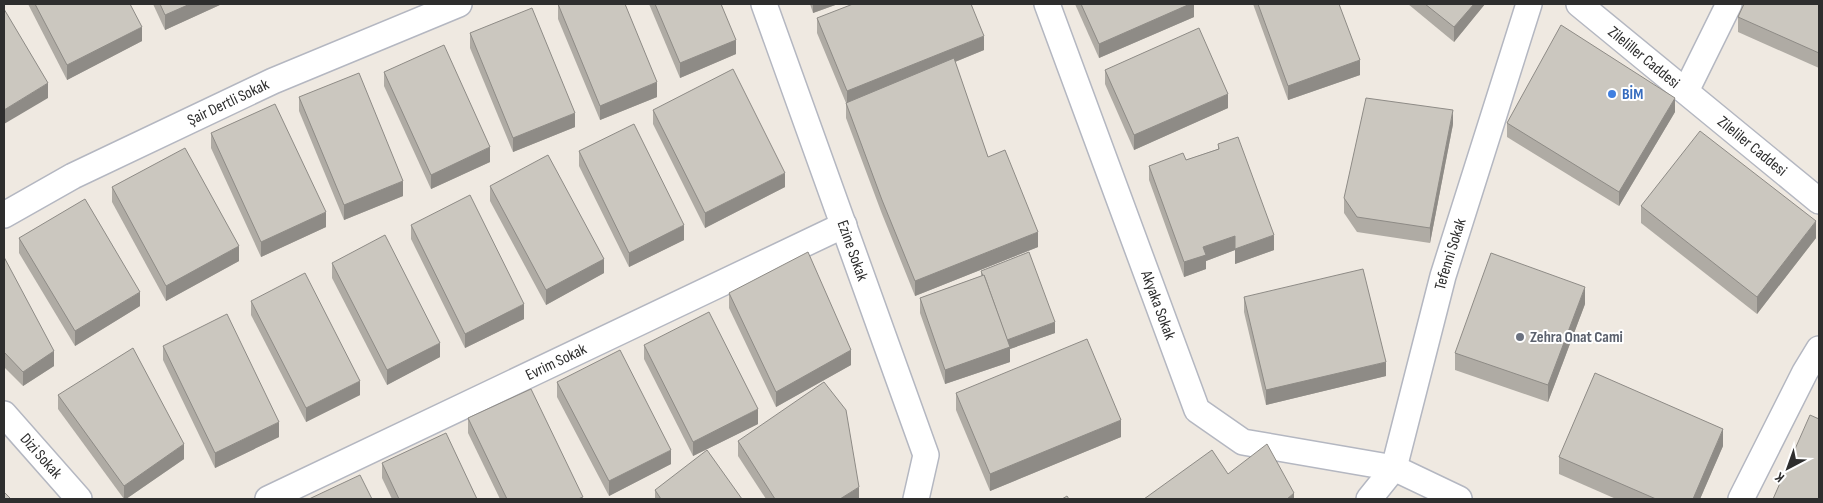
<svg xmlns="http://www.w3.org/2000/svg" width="1823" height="503" font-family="'Sofia Sans Condensed',sans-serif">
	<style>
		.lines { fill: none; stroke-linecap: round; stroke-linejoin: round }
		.street-casing { stroke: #b4b7c1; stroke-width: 28 }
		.street { stroke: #fff; stroke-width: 25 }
		.wall { fill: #afaba4 }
		.shaded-wall { fill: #8e8b86 }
		.building { fill: #cbc7bf; stroke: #8e8b86 }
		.shop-dot { fill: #3f7fe0; stroke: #fff; stroke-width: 2 }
		.worship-dot { fill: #6b7280; stroke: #fff; stroke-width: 2 }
		.labels { text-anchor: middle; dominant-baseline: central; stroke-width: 4; stroke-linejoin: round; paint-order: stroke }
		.street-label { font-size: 16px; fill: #2e2e2e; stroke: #fff }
		.shop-label { font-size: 16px; font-weight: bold; fill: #366cbe; stroke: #fff; text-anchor: start }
		.worship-label { font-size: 16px; font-weight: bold; fill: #5b616d; stroke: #fff; text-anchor: start }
	</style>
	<rect width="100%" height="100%" fill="#efe9e1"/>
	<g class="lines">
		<defs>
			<g id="street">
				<path id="s1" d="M 764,4 L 926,455 L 916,499"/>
				<path id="s2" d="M 1047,4 L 1197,410 L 1243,442 L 1394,468 L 1459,499"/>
				<path id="s3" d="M 1579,4 L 1819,201"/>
				<polyline points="1686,91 1729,4"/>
				<path id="s4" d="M 4,215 L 73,176 L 273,81 L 459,4"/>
				<path id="s5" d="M 4,414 L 79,499"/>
				<path id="s6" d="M 268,499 L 844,225"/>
				<path id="s7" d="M 1369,499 L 1394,468 L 1443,276 L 1529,4"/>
				<polyline points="1741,499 1805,372 1819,349"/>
			</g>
		</defs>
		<use href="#street" class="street-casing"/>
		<use href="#street" class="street"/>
	</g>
	<g class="wall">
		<polygon points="28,4 130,4 142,41 67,80"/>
		<polygon points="153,4 222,4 165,30"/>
		<polygon points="558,4 657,97 600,120 558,19"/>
		<polygon points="649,4 721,4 736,54 680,78"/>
		<polygon points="810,4 838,4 813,13"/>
		<polygon points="1075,4 1194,4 1194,17 1099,58"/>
		<polygon points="1253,4 1339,4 1360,75 1288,100"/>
		<polygon points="1408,4 1485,4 1454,42"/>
		<polygon points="1819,4 1819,68 1738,32 1738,17"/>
		<polygon points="817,18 984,50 955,62 988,157 1038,247 915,296 882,214 846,118 846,103 817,33"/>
		<polygon points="470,33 575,127 513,152 470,48"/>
		<polygon points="1105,70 1228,108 1134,150 1105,84"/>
		<polygon points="384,72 490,162 431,189 384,86"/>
		<polygon points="299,97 403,196 344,220 299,111"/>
		<polygon points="653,110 785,187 705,228 653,124"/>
		<polygon points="1675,112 1619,206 1507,137 1507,123"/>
		<polygon points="1453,124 1430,243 1357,232 1344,213 1344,198"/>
		<polygon points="211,133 326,227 261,257 211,148"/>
		<polygon points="1218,144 1274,250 1235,264 1235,250 1206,261 1206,269 1184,277 1149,180 1149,166 1186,160 1218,149"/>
		<polygon points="579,151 684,240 629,267 579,166"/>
		<polygon points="490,186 604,273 546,305 490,201"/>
		<polygon points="112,187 239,261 166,301 112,202"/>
		<polygon points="1641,206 1816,238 1757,314 1641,223"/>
		<polygon points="411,225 524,319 465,348 411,239"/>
		<polygon points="19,238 140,306 75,346 19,253"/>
		<polygon points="4,257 54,366 23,386 4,367"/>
		<polygon points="332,263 440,357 387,385 332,278"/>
		<polygon points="981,271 1055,333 1010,349 1010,362 945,384 920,313 920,298 981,276"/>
		<polygon points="729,293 851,365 776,407 729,308"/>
		<polygon points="1244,297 1386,376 1266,405 1244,312"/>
		<polygon points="251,301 360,395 306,422 251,315"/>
		<polygon points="1585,304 1548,402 1455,370 1455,353"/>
		<polygon points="644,345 758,424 693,456 644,359"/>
		<polygon points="163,346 279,437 215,468 163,360"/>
		<polygon points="557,382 671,464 609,496 557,397"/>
		<polygon points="956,393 1121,437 990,491 956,410"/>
		<polygon points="58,395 184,459 126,499 124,499 58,409"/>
		<polygon points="468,418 583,499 500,499 468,433"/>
		<polygon points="738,441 859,499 766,499 738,456"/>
		<polygon points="1723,446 1700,499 1616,499 1559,474 1559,457"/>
		<polygon points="382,463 477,499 392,499 382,478"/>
		<polygon points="655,490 742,499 655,499"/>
	</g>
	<g class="shaded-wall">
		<polygon points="190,4 222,4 165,30 165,15"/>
		<polygon points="813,4 838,4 813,13"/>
		<polygon points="1190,4 1194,4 1194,17 1099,58 1099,44"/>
		<polygon points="1474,4 1485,4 1454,42 1454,27"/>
		<polygon points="142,27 142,41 67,80 67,65"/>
		<polygon points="984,36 984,50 847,106 847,91"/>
		<polygon points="736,40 736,54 680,78 680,63"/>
		<polygon points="1360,60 1360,75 1288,100 1288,86"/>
		<polygon points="657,82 657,97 600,120 600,106"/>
		<polygon points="48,83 48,98 4,124 4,110"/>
		<polygon points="1228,94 1228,108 1134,150 1134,135"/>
		<polygon points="1675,98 1675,112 1619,206 1619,192"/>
		<polygon points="1453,110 1453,124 1430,243 1430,228"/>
		<polygon points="575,113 575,127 513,152 513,138"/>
		<polygon points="490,147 490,162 431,189 431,175"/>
		<polygon points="785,173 785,187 705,228 705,213"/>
		<polygon points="403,181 403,196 344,220 344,205"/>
		<polygon points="326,212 326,227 261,257 261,242"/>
		<polygon points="1816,221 1816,238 1757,314 1757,297"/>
		<polygon points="684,225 684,240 629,267 629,253"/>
		<polygon points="1038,232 1038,247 915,296 915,281"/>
		<polygon points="1274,235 1274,250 1235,264 1235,249"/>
		<polygon points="1235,236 1235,250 1206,261 1206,269 1184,277 1184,262 1203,247"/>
		<polygon points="239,246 239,261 166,301 166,286"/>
		<polygon points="604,259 604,273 546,305 546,290"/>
		<polygon points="1585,287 1585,304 1548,402 1548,385"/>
		<polygon points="140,292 140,306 75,346 75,331"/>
		<polygon points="524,304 524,319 465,348 465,334"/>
		<polygon points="1055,322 1055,333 1010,349 1010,362 945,384 945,370 1007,340"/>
		<polygon points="440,343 440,357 387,385 387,370"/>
		<polygon points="851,350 851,365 776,407 776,392"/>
		<polygon points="54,351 54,366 23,386 23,372"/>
		<polygon points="1386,362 1386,376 1266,405 1266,390"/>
		<polygon points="360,381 360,395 306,422 306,408"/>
		<polygon points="758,409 758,424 693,456 693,442"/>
		<polygon points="1121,420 1121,437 990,491 990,474"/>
		<polygon points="279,422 279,437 215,468 215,453"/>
		<polygon points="1723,429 1723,446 1700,499 1693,499"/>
		<polygon points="184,444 184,459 126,499 124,499 124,486"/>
		<polygon points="671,450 671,464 609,496 609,481"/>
		<polygon points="859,487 859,499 840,499"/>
		<polygon points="1294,493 1294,499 1287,499"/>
	</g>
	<g class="building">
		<polygon points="35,4 130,4 142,27 67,65"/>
		<polygon points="160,4 190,4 165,15"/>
		<polygon points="558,4 625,4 657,82 600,106"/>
		<polygon points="655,4 721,4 736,40 680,63"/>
		<polygon points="853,4 971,4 984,36 847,91 817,18"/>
		<polygon points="1081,4 1190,4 1099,44"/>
		<polygon points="1258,4 1339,4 1360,60 1288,86"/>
		<polygon points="1425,4 1474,4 1454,27"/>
		<polygon points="1744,4 1819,4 1819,53 1738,17"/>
		<polygon points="532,8 575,113 513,138 470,33"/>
		<polygon points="4,9 48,83 4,110"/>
		<polygon points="1561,25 1675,98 1619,192 1507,123"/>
		<polygon points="1199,28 1228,94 1134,135 1105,70"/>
		<polygon points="444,45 490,147 431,175 384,72"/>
		<polygon points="954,58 988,157 1005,150 1038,232 915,281 882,200 846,103"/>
		<polygon points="733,69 785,173 705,213 653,110"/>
		<polygon points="359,73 403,181 344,205 299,97"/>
		<polygon points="1366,98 1453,110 1430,228 1357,217 1344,198"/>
		<polygon points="275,104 326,212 261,242 211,133"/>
		<polygon points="634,124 684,225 629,253 579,151"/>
		<polygon points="1700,131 1816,221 1757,297 1641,206"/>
		<polygon points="1238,137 1274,235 1235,249 1235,236 1203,247 1206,255 1184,262 1149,166 1183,153 1186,160 1219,149 1218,144"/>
		<polygon points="185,148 239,246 166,286 112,187"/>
		<polygon points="548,155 604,259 546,290 490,186"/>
		<polygon points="470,195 524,304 465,334 411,225"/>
		<polygon points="85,199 140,292 75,331 19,238"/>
		<polygon points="385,235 440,343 387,370 332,263"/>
		<polygon points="808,252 851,350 776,392 729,293"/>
		<polygon points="1029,252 1055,322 1007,340 984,275 983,276 981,271"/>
		<polygon points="1491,253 1585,287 1548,385 1455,353"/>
		<polygon points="4,257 54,351 23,372 4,352"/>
		<polygon points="1363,269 1386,362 1266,390 1244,297"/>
		<polygon points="305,273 360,381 306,408 251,301"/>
		<polygon points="984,275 1010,347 945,370 920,298"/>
		<polygon points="709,312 758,409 693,442 644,345"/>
		<polygon points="227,314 279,422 215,453 163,346"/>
		<polygon points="1087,339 1121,420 990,474 956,393"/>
		<polygon points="133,348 184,444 124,486 58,395"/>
		<polygon points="620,350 671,450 609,481 557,382"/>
		<polygon points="1595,373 1723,429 1693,499 1656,499 1559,457"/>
		<polygon points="824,382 846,410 859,487 840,499 775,499 738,441"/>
		<polygon points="531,389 583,497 578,499 507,499 468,418"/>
		<polygon points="1810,415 1819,419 1819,499 1773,499"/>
		<polygon points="446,433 477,499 399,499 382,463"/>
		<polygon points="1267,444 1294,493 1287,499 1144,499 1212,450 1228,474"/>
		<polygon points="707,450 742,499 661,499 655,490"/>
		<polygon points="360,475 372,499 309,499"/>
		<polygon points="4,492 11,499 4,499"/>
		<polygon points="1067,496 1069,499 1062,499"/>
	</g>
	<circle class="shop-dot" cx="1612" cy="94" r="5"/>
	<circle class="worship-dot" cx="1520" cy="337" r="5"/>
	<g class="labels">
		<g class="street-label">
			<text stroke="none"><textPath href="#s3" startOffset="84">Zileliller Caddesi</textPath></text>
			<text stroke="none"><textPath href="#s4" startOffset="251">Şair Dertli Sokak</textPath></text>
			<text stroke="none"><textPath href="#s3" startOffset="224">Zileliler Caddesi</textPath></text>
			<text stroke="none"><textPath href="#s1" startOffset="262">Ezine Sokak</textPath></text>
			<text stroke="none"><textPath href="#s7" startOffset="261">Tefenni Sokak</textPath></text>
			<text stroke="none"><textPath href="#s2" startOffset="321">Akyaka Sokak</textPath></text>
			<text stroke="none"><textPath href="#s6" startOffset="319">Evrim Sokak</textPath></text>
			<text stroke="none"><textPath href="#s5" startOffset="56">Dizi Sokak</textPath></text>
		</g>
		<g class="shop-label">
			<text x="1622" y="94">BİM</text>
		</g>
		<g class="worship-label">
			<text x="1530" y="337">Zehra Onat Cami</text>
		</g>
	</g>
	<rect width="1823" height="503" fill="none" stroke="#2e2e2e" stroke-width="10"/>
	<g transform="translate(1788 468) rotate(221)" stroke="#ffffff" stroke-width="4" paint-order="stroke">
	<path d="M0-4L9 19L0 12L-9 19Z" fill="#2e2e2e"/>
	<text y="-8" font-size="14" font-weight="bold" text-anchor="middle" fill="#2e2e2e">K</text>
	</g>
</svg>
